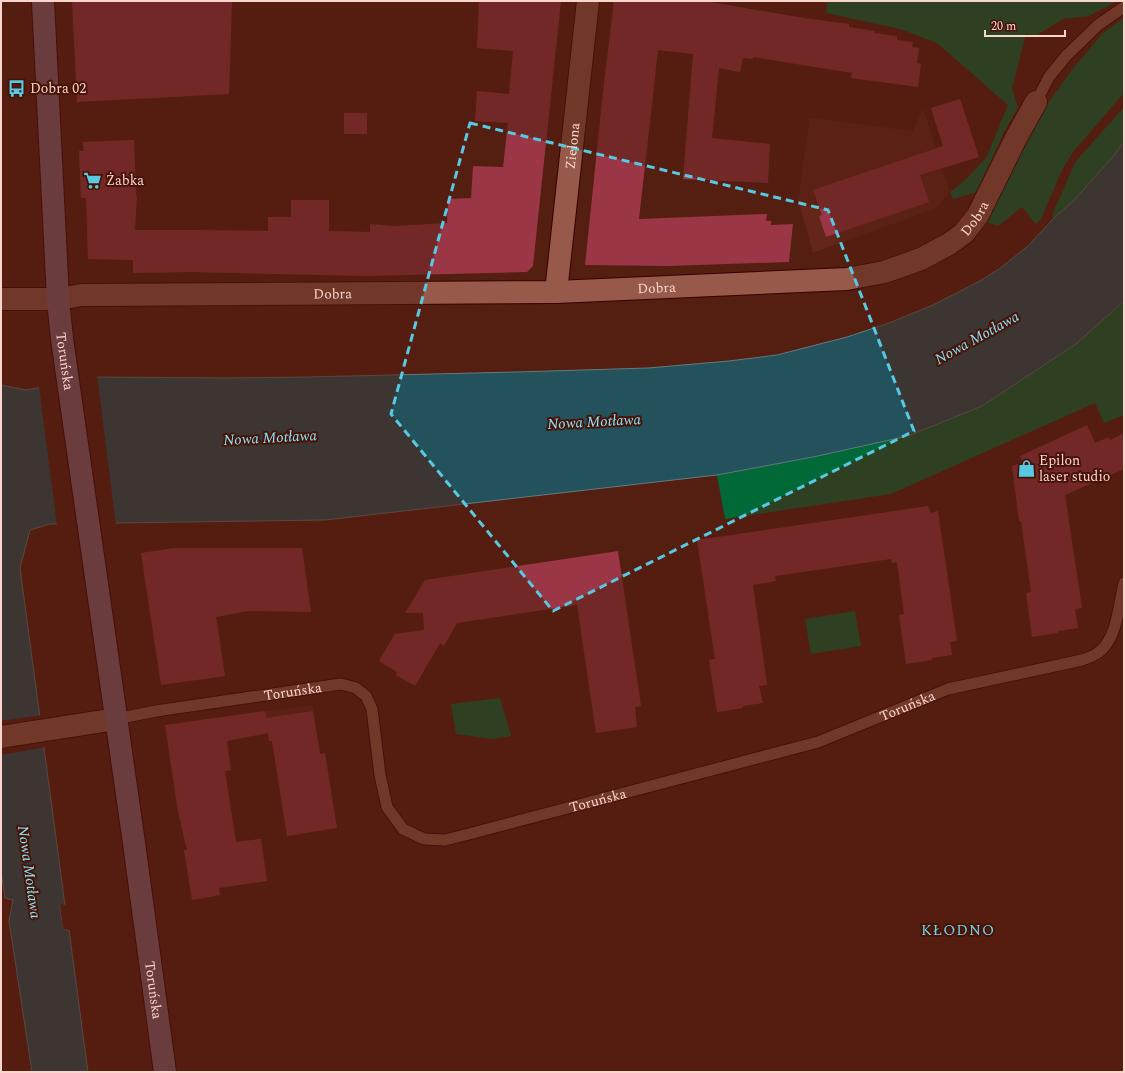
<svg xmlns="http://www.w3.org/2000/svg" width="1125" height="1073" font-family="Spectral,serif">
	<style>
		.built { fill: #632619 }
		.green { fill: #016938 }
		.water { fill: #23525c; stroke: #637a7e }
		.pier { fill: #541e11 }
		.building { fill: #9a3646 }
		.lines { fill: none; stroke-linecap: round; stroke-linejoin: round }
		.lane-casing { stroke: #370200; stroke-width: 13 }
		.street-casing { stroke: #370200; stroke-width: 24 }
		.secondary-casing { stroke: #370200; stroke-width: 24 }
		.lane { stroke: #96594a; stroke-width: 11 }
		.street { stroke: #96594a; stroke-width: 22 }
		.secondary { stroke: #886377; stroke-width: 22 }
		.marked { fill: none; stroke: #57c9e2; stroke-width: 3; stroke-dasharray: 8 5; stroke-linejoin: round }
		.labels { text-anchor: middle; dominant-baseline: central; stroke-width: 4; stroke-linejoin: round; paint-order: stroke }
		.poi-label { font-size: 14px; fill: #f9d6cd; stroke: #481307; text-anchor: start }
		.street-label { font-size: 14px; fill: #f9d6cd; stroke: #481307 }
		.water-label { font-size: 15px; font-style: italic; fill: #82e5fc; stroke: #481307 }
		.neighbourhood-label { font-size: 15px; letter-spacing: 1px; fill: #6ed4eb; stroke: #481307 }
	</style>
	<rect width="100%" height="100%" fill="#541e11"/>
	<g class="built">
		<polygon points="923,108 950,192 936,208 813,253 798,200 810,118 913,131"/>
		<polygon points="312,705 317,735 269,741 268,734 255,736 252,713"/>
	</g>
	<g class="green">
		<polygon points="827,1 1117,1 1089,16 1063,19 1037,35 1026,34 1012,88 1018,108 1005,130 977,192 953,199 950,192 965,180 986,158 1008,105 937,43 900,29 826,13"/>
		<polygon points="1124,18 1124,93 1073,152 1062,170 1041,219 1036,224 1022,207 998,226 986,222 1005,182 1046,106 1071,71 1103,33"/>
		<polygon points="1124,107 1124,142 1112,158 1073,201 1053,219 1053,212 1061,195 1070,174 1076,161"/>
		<polygon points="1124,301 1124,415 1104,423 1095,403 891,494 725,519 717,475 813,457 908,436 982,406 1076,344"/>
		<polygon points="855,611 861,646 811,654 805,619"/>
		<polygon points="500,698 511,736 492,739 456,734 451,704"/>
	</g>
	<polygon class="water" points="1124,142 1124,301 1076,344 982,406 908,436 813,457 717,475 325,520 50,524 30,530 20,568 65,905 60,905 63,929 69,930 88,1072 32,1072 9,921 13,900 5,898 1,871 1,385 26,390 97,377 227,378 308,377 516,372 648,368 729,361 777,355 847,337 889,323 933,305 978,282 999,269 1028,246 1053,219 1073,201 1112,158"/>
	<g class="pier">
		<polygon points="97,375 116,525 57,526 39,386"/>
		<polygon points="42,715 46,747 1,755 1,721"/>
		<polygon points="60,904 67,905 66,907 62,907 65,927 70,928 71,930 63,929"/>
	</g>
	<g class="building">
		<polygon points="72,1 232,1 229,94 77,102"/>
		<polygon points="479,1 561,1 533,266 527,272 367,276 193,272 133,273 133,260 88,259 86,198 81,198 79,151 84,151 83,142 134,140 136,196 137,195 135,230 194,230 268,231 268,217 291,217 291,200 329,200 329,231 370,232 370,224 396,226 447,223 448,199 471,198 473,166 503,167 508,123 475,121 477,91 509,94 513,51 477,48"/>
		<polygon points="614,1 705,1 804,18 849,24 849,27 874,31 874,33 897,36 897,40 913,42 912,47 919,48 917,63 921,64 918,87 851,78 852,73 753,57 753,59 743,58 740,72 719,68 712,138 770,144 768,183 683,179 693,54 658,50 639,219 767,214 766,221 771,221 771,225 793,224 789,262 667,266 585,265 603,92"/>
		<polygon points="960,99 979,157 920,175 929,202 826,237 819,216 822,215 813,190 943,146 931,108"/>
		<rect x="344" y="113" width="23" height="21"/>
		<polygon points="1087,425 1095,443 1109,437 1110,440 1124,433 1124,469 1065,495 1082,608 1075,609 1078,628 1058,631 1058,633 1032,637 1026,593 1031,592 1021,521 1019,521 1012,466 1023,462 1020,456"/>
		<polygon points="928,506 931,513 938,511 957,641 950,642 952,655 932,658 932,660 906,664 899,615 904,614 897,562 892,563 891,559 775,576 776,581 753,585 767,685 759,686 763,703 743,706 743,708 717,712 709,660 715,659 697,540"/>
		<polygon points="174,548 302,548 311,612 248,611 216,617 225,676 161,685 141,553"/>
		<polygon points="618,551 641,706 635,707 637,727 596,733 577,605 457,623 444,646 440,643 415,686 396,675 397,672 379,661 395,634 424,630 423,613 405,613 425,580"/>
		<polygon points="265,711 266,718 313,711 320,754 325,753 337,828 287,836 272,741 269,741 268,733 227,741 231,770 225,771 236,842 261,839 267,881 219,888 220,895 192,900 184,850 187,850 178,812 165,725"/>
	</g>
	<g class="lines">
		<defs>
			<g id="lane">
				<polyline points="1036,102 1049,77 1066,56 1098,25 1124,7"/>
				<path id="s1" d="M 116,719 L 156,711 L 341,684 L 356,688 L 366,696 L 372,709 L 380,775 L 387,807 L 403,829 L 424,839 L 445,840 L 465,835 L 818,742 L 948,689 L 1082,660 C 1088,658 1094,656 1099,652 C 1117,639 1119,604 1124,583"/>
			</g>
			<g id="street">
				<path id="s2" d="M 556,292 L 588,1"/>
				<path id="s3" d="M 1,299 L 58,299 L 82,295 L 556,292 L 847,279 L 884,272 L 921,259 L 949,244 L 964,233 L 978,215 L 1016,138 L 1036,102"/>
				<polyline points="1,737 116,719"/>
			</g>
			<g id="secondary">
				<path id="s4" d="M 43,1 L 58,299 L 62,339 L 134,843 L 165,1072"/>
			</g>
		</defs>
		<use href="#lane" class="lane-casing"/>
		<use href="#street" class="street-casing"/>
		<use href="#secondary" class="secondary-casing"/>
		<use href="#lane" class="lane"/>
		<use href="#street" class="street"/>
		<use href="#secondary" class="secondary"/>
	</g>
	<path d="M0 0H1125V1073H0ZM 470,123 L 828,210 L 914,431 L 553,611 L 391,414 Z" fill="#541e11" fill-opacity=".55" fill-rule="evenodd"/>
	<path class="marked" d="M 470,123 L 828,210 L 914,431 L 553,611 L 391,414 Z"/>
	<defs>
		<symbol id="bus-bare" viewBox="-9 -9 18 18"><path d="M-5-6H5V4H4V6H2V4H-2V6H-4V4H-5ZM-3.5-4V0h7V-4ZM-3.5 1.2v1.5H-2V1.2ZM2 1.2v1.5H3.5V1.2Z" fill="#57c9e2" stroke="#481307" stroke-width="2.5" paint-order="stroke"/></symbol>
		<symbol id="supermarket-bare" viewBox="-9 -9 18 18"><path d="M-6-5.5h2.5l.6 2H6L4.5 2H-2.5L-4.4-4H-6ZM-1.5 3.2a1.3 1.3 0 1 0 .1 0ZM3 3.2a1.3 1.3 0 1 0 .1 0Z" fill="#57c9e2" stroke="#481307" stroke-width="2.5" paint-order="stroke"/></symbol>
		<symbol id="shop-bare" viewBox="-9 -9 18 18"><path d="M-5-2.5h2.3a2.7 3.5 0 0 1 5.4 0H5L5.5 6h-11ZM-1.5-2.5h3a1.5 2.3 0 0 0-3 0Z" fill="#57c9e2" stroke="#481307" stroke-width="2.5" paint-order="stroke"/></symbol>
	</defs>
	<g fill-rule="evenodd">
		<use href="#bus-bare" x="4" y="76" width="25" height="25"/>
		<use href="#supermarket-bare" x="80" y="168" width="25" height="25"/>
		<use href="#shop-bare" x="1014" y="456" width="25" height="25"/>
	</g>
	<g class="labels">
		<g class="poi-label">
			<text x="30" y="88">Dobra 02</text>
			<text x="106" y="180">Żabka</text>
			<text x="1039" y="460">Epilon<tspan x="1039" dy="16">laser studio</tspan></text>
		</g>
		<g class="street-label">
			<text stroke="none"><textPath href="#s2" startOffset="147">Zielona</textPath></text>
			<text stroke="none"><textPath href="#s3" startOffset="992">Dobra</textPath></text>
			<text stroke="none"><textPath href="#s3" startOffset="656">Dobra</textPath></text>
			<text stroke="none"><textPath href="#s3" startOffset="332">Dobra</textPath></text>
			<text stroke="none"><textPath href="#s4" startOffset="361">Toruńska</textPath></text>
			<text stroke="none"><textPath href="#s1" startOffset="179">Toruńska</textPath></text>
			<text stroke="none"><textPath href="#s1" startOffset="923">Toruńska</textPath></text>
			<text stroke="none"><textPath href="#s1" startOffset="599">Toruńska</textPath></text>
			<text stroke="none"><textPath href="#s4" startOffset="996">Toruńska</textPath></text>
		</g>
		<g class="water-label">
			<text transform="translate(977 338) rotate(-29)">Nowa Motława</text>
			<text transform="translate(594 422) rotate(-3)">Nowa Motława</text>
			<text transform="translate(270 438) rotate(-3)">Nowa Motława</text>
			<text transform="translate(29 872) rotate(82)">Nowa Motława</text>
		</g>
		<g class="neighbourhood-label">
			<text x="958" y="930">KŁODNO</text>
		</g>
	</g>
	<rect width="1125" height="1073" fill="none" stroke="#f9d6cd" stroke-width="4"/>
	<path d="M985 30v6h80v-6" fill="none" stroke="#f9d6cd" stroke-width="2"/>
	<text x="991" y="30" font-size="12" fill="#f9d6cd" stroke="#481307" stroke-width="3" paint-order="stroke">20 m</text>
</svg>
